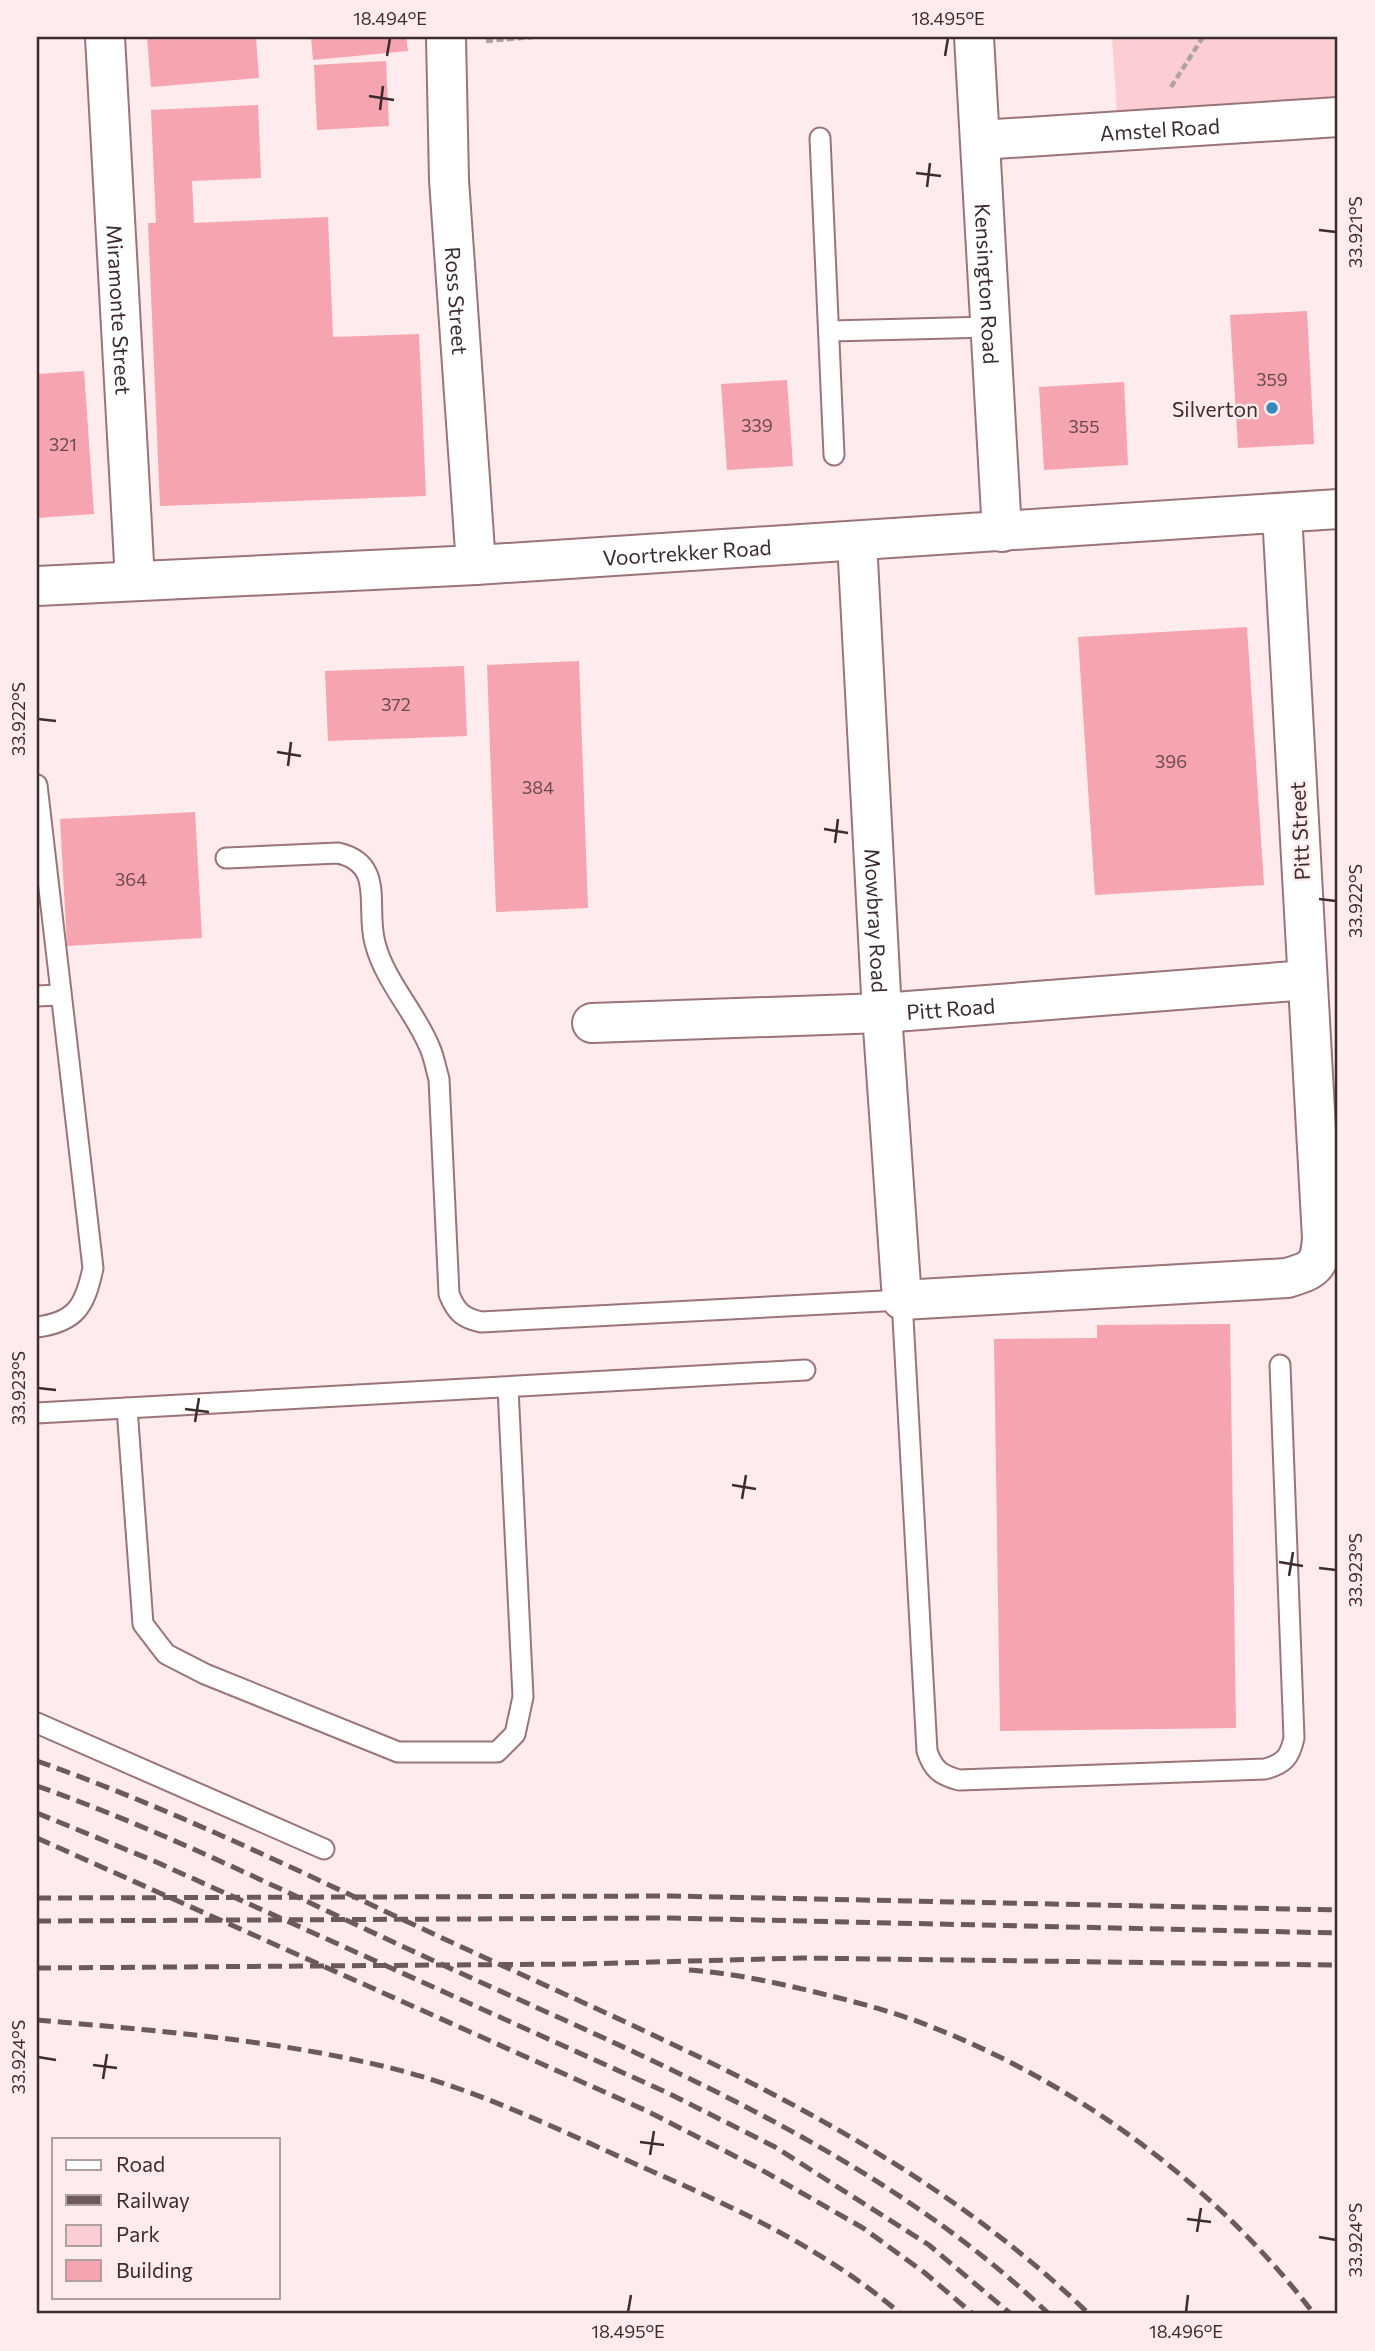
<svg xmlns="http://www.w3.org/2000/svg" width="1375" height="2351" font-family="Commissioner,sans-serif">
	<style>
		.green { fill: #fccdd3 }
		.building { fill: #f5a4b0 }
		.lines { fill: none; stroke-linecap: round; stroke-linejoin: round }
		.lane-casing { stroke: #9b7479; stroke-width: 23 }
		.street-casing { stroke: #9b7479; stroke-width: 42 }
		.primary-casing { stroke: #9b7479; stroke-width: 42 }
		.path { stroke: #b2a1a3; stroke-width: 4.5; stroke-dasharray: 7 3.5; stroke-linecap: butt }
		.lane { stroke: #fff; stroke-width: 19 }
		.street { stroke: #fff; stroke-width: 38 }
		.primary { stroke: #fff; stroke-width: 38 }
		.rail { stroke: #6b5a5c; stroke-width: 5; stroke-dasharray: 14 7; stroke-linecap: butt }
		.ticks { fill: none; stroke: #3c2c2e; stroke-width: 2.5 }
		.poi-dot { fill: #3a87ba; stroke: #fdebed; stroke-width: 2.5 }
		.labels { text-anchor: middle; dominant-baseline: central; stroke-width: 5; stroke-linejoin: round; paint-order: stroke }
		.number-label { font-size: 18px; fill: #6a4a4e }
		.street-label { font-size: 21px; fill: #3c2c2e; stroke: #fdebed }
		.poi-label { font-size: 21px; fill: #3c2c2e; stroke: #fdebed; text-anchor: end }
		.neatline { fill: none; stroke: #3c2c2e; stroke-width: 2.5 }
		.ticks-label { font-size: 18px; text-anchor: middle; fill: #3c2c2e }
	</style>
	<rect width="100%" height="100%" fill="#fdebed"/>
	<polygon class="green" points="1112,37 1338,37 1338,99 1117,113"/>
	<g class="building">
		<polygon points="147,37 256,37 259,78 151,87"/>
		<polygon points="311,37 406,37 408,51 313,60"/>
		<polygon points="386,61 389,126 317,130 314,65"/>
		<polygon points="258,105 261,178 192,181 194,223 328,217 333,337 419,334 426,496 160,506 148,223 156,223 151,110"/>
		<polygon points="1307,311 1314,444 1238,448 1230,315"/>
		<polygon points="84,371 94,514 37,518 37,374"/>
		<polygon points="787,380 793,466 727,470 721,384"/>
		<polygon points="1124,382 1128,465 1044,470 1039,387"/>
		<polygon points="1247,627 1264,885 1095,895 1078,637"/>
		<polygon points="579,661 588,908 496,912 487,665"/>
		<polygon points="464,666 467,736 328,741 325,671"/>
		<polygon points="195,812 202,938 67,946 60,819"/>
		<polygon points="1230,1324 1236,1728 1000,1731 994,1339 1097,1338 1097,1325"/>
	</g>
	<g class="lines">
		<defs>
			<g id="lane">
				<polyline points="820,138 834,455"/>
				<polyline points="830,331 990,327"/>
				<path d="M 37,785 L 93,1268 C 85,1306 76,1322 37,1327"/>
				<path d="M 226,858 L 338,853 C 386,864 365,907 375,943 C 385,982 415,1011 430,1048 C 434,1057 436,1069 439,1079 L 449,1294 C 456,1312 463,1318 481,1322 L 902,1300 L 927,1751 C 933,1769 940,1775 959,1780 L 1265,1769 C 1284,1764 1290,1757 1294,1738 L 1280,1365"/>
				<polyline points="37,996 59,995"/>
				<polyline points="127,1408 143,1624 166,1654 205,1674 398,1752 497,1752 515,1734 523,1697 508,1388"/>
				<polyline points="37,1413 805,1370"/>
				<polyline points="37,1723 324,1849"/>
			</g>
			<g id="street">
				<path id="s1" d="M 105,37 L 135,581"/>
				<path id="s2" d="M 446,37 L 449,180 L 476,565"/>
				<path id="s3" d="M 974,37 L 1002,532"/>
				<path id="s4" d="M 980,140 L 1338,117"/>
				<path id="s5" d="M 857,541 L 882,1013 L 902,1300 L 1287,1278 C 1314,1270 1320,1267 1322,1238 L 1282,513"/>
				<path id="s6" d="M 592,1023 L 882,1013 L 1307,980"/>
			</g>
			<g id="primary">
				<path id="s7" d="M 37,586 L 476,565 L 1338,509"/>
			</g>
		</defs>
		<use href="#lane" class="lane-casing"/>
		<use href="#street" class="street-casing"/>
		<use href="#primary" class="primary-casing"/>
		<g class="path">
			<polyline points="486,41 533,37"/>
			<polyline points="1171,87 1203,37"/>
		</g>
		<use href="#lane" class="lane"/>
		<use href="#street" class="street"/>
		<use href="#primary" class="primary"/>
		<g class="rail">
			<path d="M 37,1761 C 184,1813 325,1884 466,1949 C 685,2050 913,2143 1089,2314"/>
			<path d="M 37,1786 C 173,1834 301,1900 432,1960 C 647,2059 876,2149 1049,2314"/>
			<polyline points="37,1813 154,1861 668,2093 775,2147 929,2245 1011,2314"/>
			<polyline points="37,1838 647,2111 760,2169 863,2228 925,2273 973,2314"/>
			<polyline points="37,1898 672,1896 1338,1910"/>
			<polyline points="37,1921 669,1918 1338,1933"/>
			<polyline points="37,1968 581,1964 803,1958 1338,1965"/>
			<path d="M 689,1970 C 732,1973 773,1982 815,1992 C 852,2001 891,2011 927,2025 C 1077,2083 1217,2186 1314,2314"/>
			<path d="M 37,2020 C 150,2030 267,2039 378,2065 C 472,2086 561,2131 649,2170 C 738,2209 826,2250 901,2314"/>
		</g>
	</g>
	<path class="ticks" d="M 387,56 L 390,38M 945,56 L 948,38M 369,96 L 394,100M 380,110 L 383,86M 916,173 L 941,176M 927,187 L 930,163M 1319,230 L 1336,232M 38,719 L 56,721M 277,752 L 301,756M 288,766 L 291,742M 824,829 L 848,833M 835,843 L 838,819M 1319,899 L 1336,901M 38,1388 L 56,1390M 185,1409 L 209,1412M 195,1422 L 199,1398M 732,1485 L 756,1489M 742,1499 L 746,1475M 1279,1562 L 1303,1566M 1319,1568 L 1336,1570M 1289,1576 L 1293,1552M 38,2057 L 56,2060M 93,2065 L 117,2068M 103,2079 L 107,2054M 640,2142 L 664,2145M 650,2155 L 654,2131M 1187,2219 L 1211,2222M 1197,2232 L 1201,2208M 1319,2237 L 1336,2240M 628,2312 L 631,2295M 1186,2312 L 1188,2295"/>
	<circle class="poi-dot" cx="1272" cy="408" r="7"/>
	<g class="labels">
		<g class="number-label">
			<text x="1272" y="379">359</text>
			<text x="757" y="425">339</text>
			<text x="1084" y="426">355</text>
			<text x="63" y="444">321</text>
			<text x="396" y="704">372</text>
			<text x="1171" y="761">396</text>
			<text x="538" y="787">384</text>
			<text x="131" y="879">364</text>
		</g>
		<g class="street-label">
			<text stroke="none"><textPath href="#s4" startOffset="180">Amstel Road</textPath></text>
			<text stroke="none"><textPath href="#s3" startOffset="247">Kensington Road</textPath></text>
			<text stroke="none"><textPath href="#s2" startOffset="264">Ross Street</textPath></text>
			<text stroke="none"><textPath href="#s1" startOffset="273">Miramonte Street</textPath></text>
			<text stroke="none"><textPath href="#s7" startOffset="651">Voortrekker Road</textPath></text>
			<text transform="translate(1299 831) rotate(-93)">Pitt Street</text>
			<text stroke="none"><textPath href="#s5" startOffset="380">Mowbray Road</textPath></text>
			<text stroke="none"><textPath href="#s6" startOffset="359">Pitt Road</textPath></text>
		</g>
		<g class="poi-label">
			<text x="1258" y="408">Silverton</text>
		</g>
	</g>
	<rect width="1375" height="2351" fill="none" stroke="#fdebed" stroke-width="77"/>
	<rect x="52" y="2138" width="228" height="161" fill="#fdebed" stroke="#b09fa1" stroke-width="2"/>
	<rect x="66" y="2160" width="35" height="10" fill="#ffffff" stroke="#b09fa1" stroke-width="2"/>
	<text x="116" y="2172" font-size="21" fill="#3c2c2e">Road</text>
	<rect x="66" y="2195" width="35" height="10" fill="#6b5a5c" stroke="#b09fa1" stroke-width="2"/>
	<text x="116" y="2208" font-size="21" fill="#3c2c2e">Railway</text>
	<rect x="66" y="2225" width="35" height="21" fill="#fccdd3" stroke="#b09fa1" stroke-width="2"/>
	<text x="116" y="2242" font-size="21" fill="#3c2c2e">Park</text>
	<rect x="66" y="2260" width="35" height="21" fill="#f5a4b0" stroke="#b09fa1" stroke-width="2"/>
	<text x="116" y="2278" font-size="21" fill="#3c2c2e">Building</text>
	<rect x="38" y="38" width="1298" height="2274" class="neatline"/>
	<g class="ticks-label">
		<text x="390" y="25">18.494°E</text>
		<text x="948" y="25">18.495°E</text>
		<text transform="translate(1356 232) rotate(-90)" y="6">33.921°S</text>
		<text transform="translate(19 719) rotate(-90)" y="6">33.922°S</text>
		<text transform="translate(1356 901) rotate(-90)" y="6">33.922°S</text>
		<text transform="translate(19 1388) rotate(-90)" y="6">33.923°S</text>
		<text transform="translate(1356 1570) rotate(-90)" y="6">33.923°S</text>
		<text transform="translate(19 2057) rotate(-90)" y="6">33.924°S</text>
		<text transform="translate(1356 2240) rotate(-90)" y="6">33.924°S</text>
		<text x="628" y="2338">18.495°E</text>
		<text x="1186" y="2338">18.496°E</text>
	</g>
</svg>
